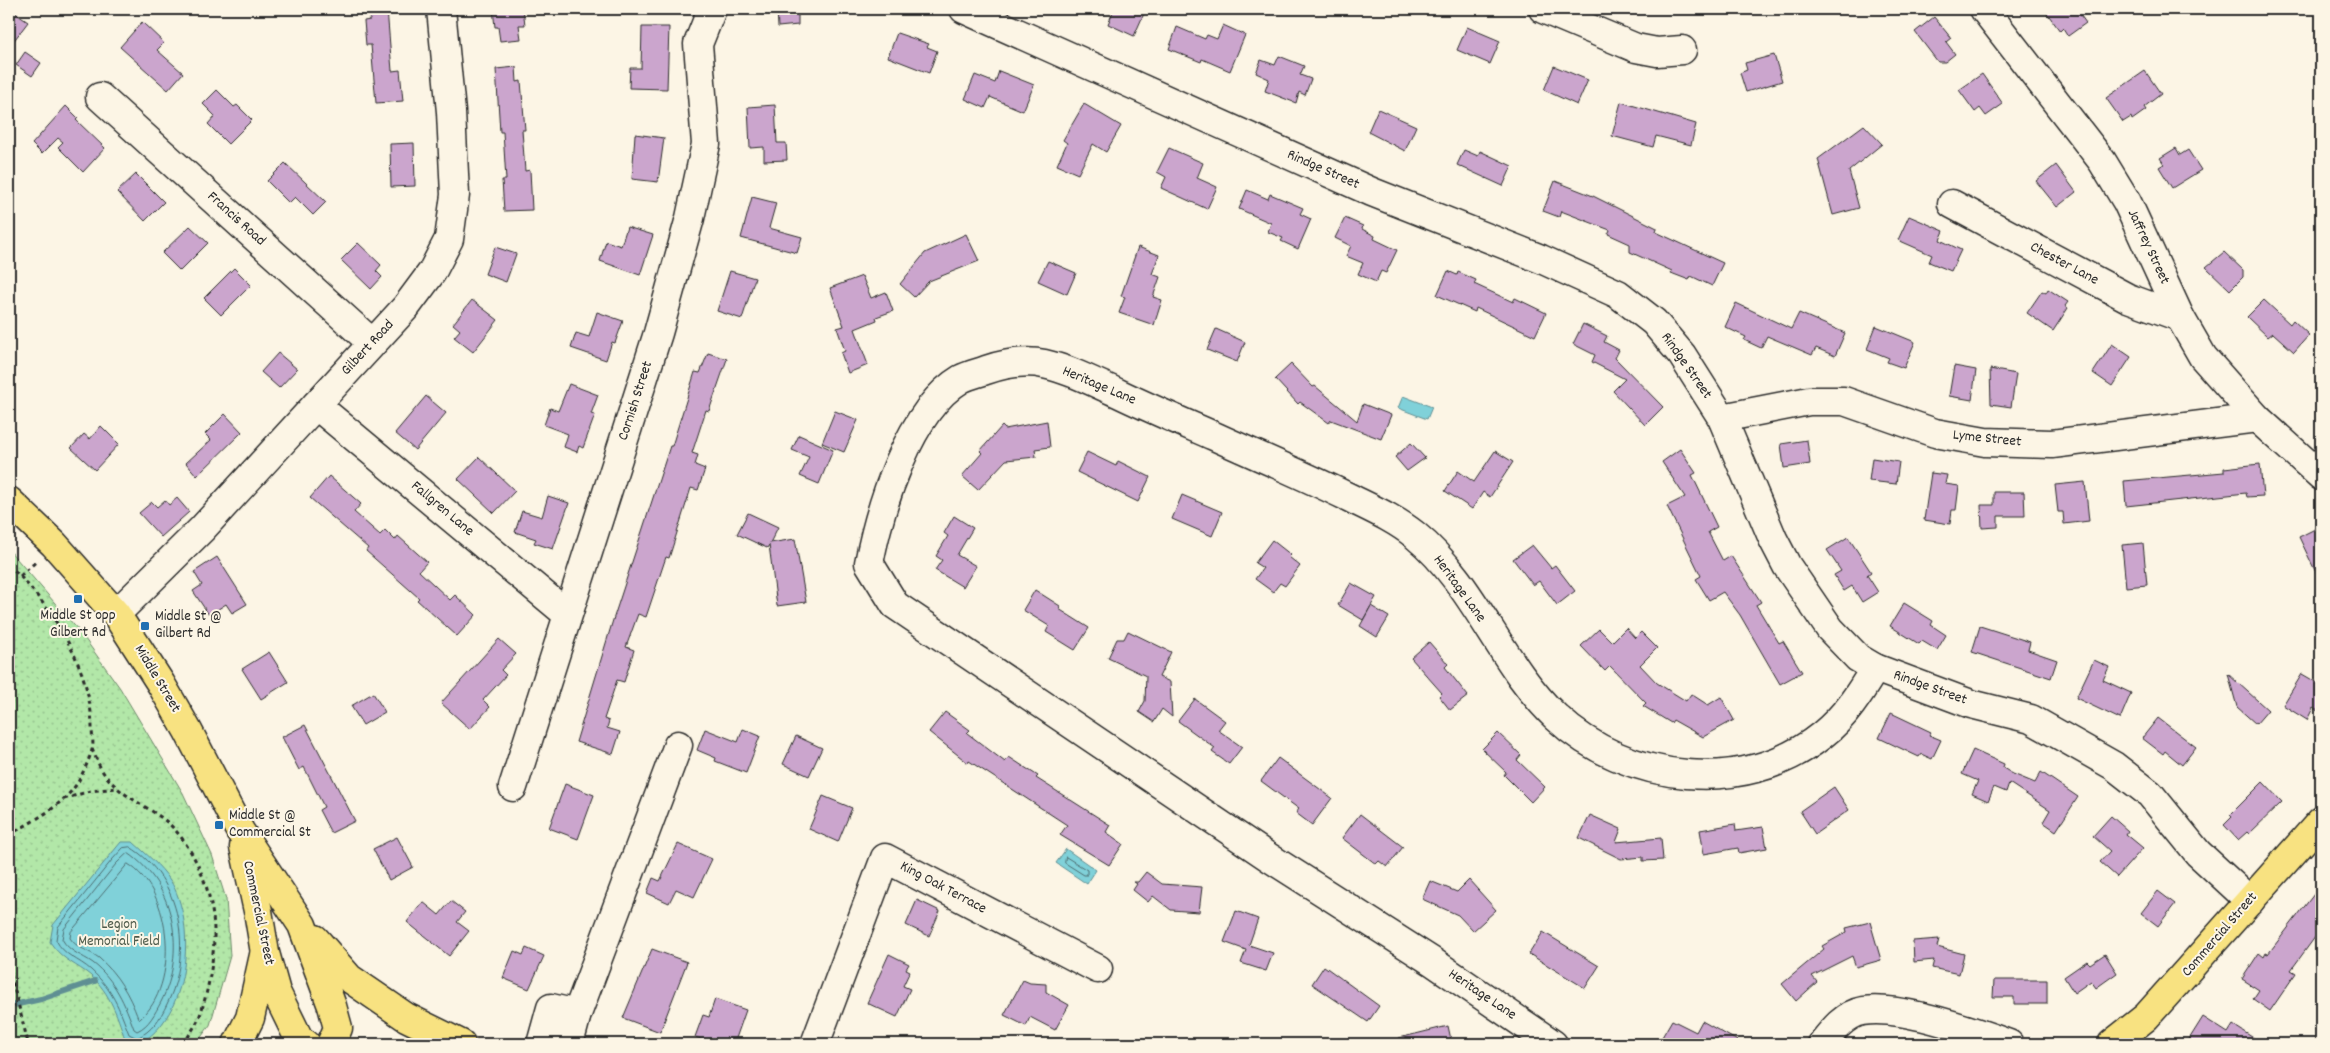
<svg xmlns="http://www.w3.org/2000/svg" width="2330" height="1053" font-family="Dekko,sans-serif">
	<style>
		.green { fill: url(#green-dots); stroke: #6e896a }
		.water { fill: #80d1d9; stroke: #5e8f93 }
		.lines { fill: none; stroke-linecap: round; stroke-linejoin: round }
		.shore { stroke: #4d6d71; stroke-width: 1 }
		.stream { stroke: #5e8f93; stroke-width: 6 }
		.building { fill: #cba5cd; stroke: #2b2b2b }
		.minor-casing { stroke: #2b2b2b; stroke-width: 31 }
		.major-casing { stroke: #2b2b2b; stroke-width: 31 }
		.path { stroke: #2b2b2b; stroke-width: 3; stroke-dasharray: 4 4; stroke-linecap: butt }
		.minor { stroke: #fcf5e5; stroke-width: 28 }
		.major { stroke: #f8e281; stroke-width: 28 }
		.poi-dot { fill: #1f6fb2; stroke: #fcf5e5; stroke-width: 2 }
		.labels { text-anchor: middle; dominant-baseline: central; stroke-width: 4; stroke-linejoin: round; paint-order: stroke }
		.street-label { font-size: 15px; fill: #2b2b2b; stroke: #fcf5e5 }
		.poi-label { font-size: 15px; fill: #2b2b2b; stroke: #fcf5e5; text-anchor: start }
		.park-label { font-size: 15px; fill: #4d5a4a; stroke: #fcf5e5 }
	</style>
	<defs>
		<pattern id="green-dots" width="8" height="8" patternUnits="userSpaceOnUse" patternTransform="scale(1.25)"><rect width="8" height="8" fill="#b2e7a8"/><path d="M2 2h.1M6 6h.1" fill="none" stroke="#99c691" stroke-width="1.8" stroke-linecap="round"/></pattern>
	</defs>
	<rect width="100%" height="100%" fill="#fcf5e5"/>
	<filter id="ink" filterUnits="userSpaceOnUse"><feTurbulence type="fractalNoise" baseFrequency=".02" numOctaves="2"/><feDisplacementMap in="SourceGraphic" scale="10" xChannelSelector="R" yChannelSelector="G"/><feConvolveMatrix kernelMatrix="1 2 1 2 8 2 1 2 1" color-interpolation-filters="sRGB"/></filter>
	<g filter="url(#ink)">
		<polygon class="green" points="9,550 80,632 120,688 183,793 212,855 226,899 230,956 210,1025 196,1044 9,1044"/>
		<g class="water">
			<polygon points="1403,396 1432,407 1427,419 1398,408"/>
			<path d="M 121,842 L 133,842 C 146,854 160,865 170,880 C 198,925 189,1019 138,1044 L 125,1039 C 117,1014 108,988 86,972 C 71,962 60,957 50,942 L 53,925 Z"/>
			<polygon points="1066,849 1096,870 1087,884 1056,863"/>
		</g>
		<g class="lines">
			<g class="shore">
				<path d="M 130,847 C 182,878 193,953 167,1004 C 160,1019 152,1031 137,1038 L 129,1034 C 119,1008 113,990 91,970 C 79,959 64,956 56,940 L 58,927 L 112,860 L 123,848 Z"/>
				<path d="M 128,853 C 176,885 186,953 161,1002 C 155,1013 149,1026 137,1031 L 134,1029 C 125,1004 115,980 93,963 C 82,955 69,952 62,939 L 64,929 L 116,864 Z"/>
				<polygon points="1066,857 1087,870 1087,875 1084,875 1065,863"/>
				<path d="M 128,864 C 173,891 180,985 140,1019 L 138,1018 C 129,994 118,975 99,958 C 90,951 76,948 70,938 L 71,932 Z"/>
			</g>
			<polyline class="stream" points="9,1006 41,999 95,981"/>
		</g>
		<g class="building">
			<polygon points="9,9 28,22 9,47"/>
			<polygon points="369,9 387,9 392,71 400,70 403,101 376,103 371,45 366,45 364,21 370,20"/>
			<polygon points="493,9 523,9 525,25 519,25 521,39 500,41 498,27 495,27"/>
			<polygon points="777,9 798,9 798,25 778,27"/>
			<polygon points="1114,9 1146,9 1134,36 1108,24"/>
			<polygon points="2044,9 2076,9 2086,23 2068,36 2063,28 2060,31"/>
			<polygon points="1934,17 1951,38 1946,42 1955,54 1945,62 1938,62 1915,32"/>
			<polygon points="142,22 164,43 157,50 183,73 168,90 120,47"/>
			<polygon points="1223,25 1245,35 1230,71 1202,59 1201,62 1169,49 1177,27 1205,39 1207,35 1217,39"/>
			<polygon points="642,27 669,27 667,89 629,88 630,68 641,68"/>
			<polygon points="1467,27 1500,41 1490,64 1457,50"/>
			<polygon points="897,33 929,44 927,47 937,51 929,73 888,57"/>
			<polygon points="25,52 41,63 32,76 16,65"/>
			<polygon points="1774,55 1782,81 1746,92 1740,73 1747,70 1745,63"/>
			<polygon points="1279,56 1304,66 1300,75 1311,79 1305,95 1299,92 1296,103 1265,91 1269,79 1256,73 1261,60 1275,65"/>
			<polygon points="1554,66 1588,80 1577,105 1544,90"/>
			<polygon points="516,67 517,82 521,81 525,130 522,130 525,171 530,170 532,210 504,211 502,180 506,180 503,132 500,132 496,69"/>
			<polygon points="999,71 1034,85 1023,111 990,97 985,108 965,99 975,75 995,83"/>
			<polygon points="2145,71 2161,94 2144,107 2146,110 2132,120 2131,117 2123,122 2106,98"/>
			<polygon points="1982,74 2003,104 1986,116 1980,108 1975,112 1959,90"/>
			<polygon points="217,90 234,107 237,105 252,120 228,144 208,124 215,116 203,104"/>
			<polygon points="1621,102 1696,124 1691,145 1656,136 1653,147 1612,136"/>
			<polygon points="1084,104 1121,126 1106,152 1093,144 1078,174 1057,165 1067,143 1063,140"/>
			<polygon points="775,105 777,143 786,143 787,160 764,161 764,147 750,148 748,107"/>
			<polygon points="66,106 78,118 76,120 105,148 83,172 58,147 63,142 58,138 42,154 32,144"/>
			<polygon points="1378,109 1416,126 1405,151 1368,132"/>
			<polygon points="1864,125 1882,144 1849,171 1859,208 1833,215 1818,159"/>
			<polygon points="635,134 664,138 658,182 632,179"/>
			<polygon points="414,143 415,186 391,187 390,144"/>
			<polygon points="1169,148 1203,163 1197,178 1217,187 1207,209 1161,188 1166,177 1157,172"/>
			<polygon points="2176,148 2180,155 2188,150 2201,170 2172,188 2159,167 2164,164 2160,158"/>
			<polygon points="1464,150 1478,156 1480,151 1512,166 1503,186 1457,165"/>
			<polygon points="285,163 326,202 313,215 295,197 289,203 267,181"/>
			<polygon points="2056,165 2076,192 2057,207 2036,181"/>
			<polygon points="136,174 164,202 145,221 117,192"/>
			<polygon points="1555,181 1593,196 1657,228 1656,232 1723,263 1712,286 1691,276 1689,280 1671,273 1672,271 1630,252 1630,244 1608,234 1610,230 1561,211 1559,217 1543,211"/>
			<polygon points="1247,190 1268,199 1270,194 1303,208 1300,214 1311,219 1298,249 1281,241 1283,238 1268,232 1271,223 1239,209"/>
			<polygon points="752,197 776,203 769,228 802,237 797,253 741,238"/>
			<polygon points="1909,216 1944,231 1940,240 1961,250 1951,271 1929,262 1932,255 1898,240"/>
			<polygon points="1345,218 1363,226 1362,229 1375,236 1374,239 1397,250 1386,273 1381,271 1376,282 1358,274 1363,263 1346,256 1351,246 1335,238"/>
			<polygon points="190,226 208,243 180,271 162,253"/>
			<polygon points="627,227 653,235 640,275 600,261 606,241 621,246"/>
			<polygon points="966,234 979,261 929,281 914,297 900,284 925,253"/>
			<polygon points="358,243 381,265 376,271 382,277 371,289 341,260"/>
			<polygon points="495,247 516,254 506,282 485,274"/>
			<polygon points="1138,247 1159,255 1152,274 1160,277 1153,297 1162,300 1154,325 1119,313 1125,297 1121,296"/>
			<polygon points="2224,252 2243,270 2243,277 2230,290 2206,267"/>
			<polygon points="1048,261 1076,273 1067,294 1038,281"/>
			<polygon points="234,268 251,285 221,315 204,298"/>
			<polygon points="730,271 755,278 742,319 717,311"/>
			<polygon points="1448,271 1457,275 1458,272 1476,280 1474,284 1513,302 1515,298 1546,313 1535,336 1476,308 1475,312 1437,295"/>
			<polygon points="862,276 871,298 886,292 893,311 876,317 877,320 855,329 868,365 848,373 841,353 845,351 837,328 844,326 830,288"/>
			<polygon points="2048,289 2068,302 2065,306 2068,308 2053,331 2027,313 2042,291 2046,293"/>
			<polygon points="472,300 498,320 473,352 454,337 460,330 453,324"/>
			<polygon points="2264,300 2290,324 2293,320 2309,335 2294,352 2273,333 2268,337 2247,317"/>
			<polygon points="1736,303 1791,329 1799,313 1845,333 1835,356 1816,348 1812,355 1767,336 1761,348 1744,340 1746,337 1725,327"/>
			<polygon points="597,312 623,321 615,343 612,342 606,360 571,348 576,333 589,337"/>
			<polygon points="1583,324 1607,336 1604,342 1619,350 1615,358 1663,407 1645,425 1613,391 1625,379 1592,362 1595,355 1573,344"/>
			<polygon points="1876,326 1915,342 1904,368 1887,362 1889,358 1867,349"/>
			<polygon points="1216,329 1245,342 1237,362 1207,350"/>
			<polygon points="2112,344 2131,357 2112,386 2093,373"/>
			<polygon points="278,353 297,369 279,388 261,372"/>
			<polygon points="708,353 727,359 709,411 706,410 692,453 698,455 695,465 705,469 698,490 691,488 669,558 666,557 646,617 638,614 626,647 634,650 624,682 617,680 604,719 609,721 607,728 620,732 613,754 576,742 613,620 670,446 672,446 695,372 700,373"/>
			<polygon points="1291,364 1313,387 1315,386 1357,421 1363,404 1391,415 1381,439 1331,420 1329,423 1300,402 1298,404 1275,379"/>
			<polygon points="1954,366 1976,370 1972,400 1949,396"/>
			<polygon points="1990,369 2016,374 2011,407 1991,404"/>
			<polygon points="569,384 598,395 591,414 595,415 583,448 579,446 577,452 564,447 568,434 544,425 550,408 558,411"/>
			<polygon points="426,396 446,413 415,450 395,433"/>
			<polygon points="835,411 858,420 844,452 822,443"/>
			<polygon points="225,414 242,432 197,476 186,463 211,440 205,434"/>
			<polygon points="1047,421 1050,447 1035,449 1036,457 1006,460 978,490 962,476 982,453 980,451 1002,426 1005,429"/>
			<polygon points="101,426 119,444 95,470 71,448 84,434 90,439"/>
			<polygon points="799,435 833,450 819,484 800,476 809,457 792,450"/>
			<polygon points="1807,440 1810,464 1784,468 1781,444"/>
			<polygon points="1411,443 1425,458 1407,471 1395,457"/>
			<polygon points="1680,449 1696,473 1692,475 1717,527 1708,532 1723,561 1731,556 1761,602 1756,605 1779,643 1783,641 1802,672 1780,684 1740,615 1723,592 1709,600 1696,579 1701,576 1667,506 1685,497 1662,462"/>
			<polygon points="1495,451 1513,462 1490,497 1483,492 1472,509 1445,491 1458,471 1474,482"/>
			<polygon points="1087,452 1116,466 1118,461 1150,477 1138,502 1077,472"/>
			<polygon points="479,457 515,491 494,513 458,479"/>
			<polygon points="1872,458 1899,462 1896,484 1869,481"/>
			<polygon points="2260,464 2263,496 2247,497 2246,493 2126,506 2124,481 2224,472 2224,468"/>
			<polygon points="1931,473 1947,475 1945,484 1959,486 1956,510 1952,510 1950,524 1924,520"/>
			<polygon points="329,476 361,504 354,512 380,535 385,530 395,540 398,536 427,562 419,571 450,600 455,595 476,615 457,636 417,600 419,598 366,551 368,548 310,498"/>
			<polygon points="2085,482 2089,521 2064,524 2063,512 2058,512 2055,485"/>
			<polygon points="1994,492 2024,492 2025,516 1998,516 1998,527 1982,528 1981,505 1994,505"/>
			<polygon points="1182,495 1222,512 1212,536 1172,519"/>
			<polygon points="548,496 569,503 553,549 534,543 536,539 515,532 522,511 542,517"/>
			<polygon points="177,498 189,512 161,537 139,513 152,502 157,507 165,500 169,505"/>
			<polygon points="748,513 778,527 770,543 795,539 806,602 777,606 769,545 767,548 737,534"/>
			<polygon points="954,516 973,528 957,555 976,566 963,587 935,570 942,560 936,556 948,536 944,533"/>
			<polygon points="2321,526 2321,583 2299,537"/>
			<polygon points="1848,537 1871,572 1867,575 1878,592 1862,602 1852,586 1844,591 1834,575 1841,571 1827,550"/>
			<polygon points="1272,540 1291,555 1289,557 1300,566 1285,586 1280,583 1273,592 1255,579 1263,568 1255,563"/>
			<polygon points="2143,543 2147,585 2126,587 2122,545"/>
			<polygon points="1532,545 1551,568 1555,565 1575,591 1557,605 1539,581 1533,585 1513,559"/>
			<polygon points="217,557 247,604 232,613 226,604 209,615 193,591 202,585 194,572"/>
			<polygon points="1351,583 1376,597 1363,620 1338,605"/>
			<polygon points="1035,590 1060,606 1059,609 1089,628 1075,650 1046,632 1049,626 1023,610"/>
			<polygon points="1904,603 1933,621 1931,625 1946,635 1937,650 1922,641 1919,644 1890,626"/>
			<polygon points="1371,606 1389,617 1377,637 1360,626"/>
			<polygon points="1980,626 2030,642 2028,650 2057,660 2051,678 1972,652"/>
			<polygon points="1626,628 1635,638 1641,632 1657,648 1640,665 1657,683 1686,701 1691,694 1708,705 1721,697 1734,720 1703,737 1673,720 1671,723 1643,706 1646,703 1610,666 1605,671 1581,646 1599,629 1612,642"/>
			<polygon points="1128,631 1171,652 1159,677 1170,682 1172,717 1162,709 1154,722 1139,712 1145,701 1146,676 1108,658 1117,639 1124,639"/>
			<polygon points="499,639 516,654 501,670 506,675 483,700 490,707 470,729 441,703"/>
			<polygon points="1429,642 1448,664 1445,667 1468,696 1450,710 1439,696 1442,693 1411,658"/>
			<polygon points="269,652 288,682 261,699 242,669"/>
			<polygon points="2094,660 2109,667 2103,680 2131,693 2120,719 2076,698"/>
			<polygon points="2228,674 2268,710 2256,724 2237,707"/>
			<polygon points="2302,674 2321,685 2321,713 2313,708 2307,720 2283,705"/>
			<polygon points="373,693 385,712 363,725 351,706"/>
			<polygon points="1195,699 1225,721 1218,730 1242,747 1229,764 1212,752 1215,748 1178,721"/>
			<polygon points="945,712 970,730 967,733 1005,762 1009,757 1038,776 1036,778 1110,825 1106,832 1123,844 1109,865 1060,835 1067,825 969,761 968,763 929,732"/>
			<polygon points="1891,713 1931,732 1929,735 1941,740 1932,759 1921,754 1919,757 1879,738"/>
			<polygon points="2158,718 2196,747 2182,765 2165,751 2163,754 2142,738"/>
			<polygon points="305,725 355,821 331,833 319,810 324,807 304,767 299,770 282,737"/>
			<polygon points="705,729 738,742 743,729 760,736 746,773 715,761 716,758 697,750"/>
			<polygon points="1498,733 1521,755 1517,760 1545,787 1531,802 1504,775 1506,772 1482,749"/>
			<polygon points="796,736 822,748 809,776 783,764"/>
			<polygon points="1973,750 2004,764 2003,768 2013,774 2035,783 2041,772 2078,797 2056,831 2043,822 2050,810 2009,783 2006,792 1994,787 1988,801 1972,794 1978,781 1962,774"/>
			<polygon points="1278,758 1332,798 1312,825 1296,813 1299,809 1261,781"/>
			<polygon points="2263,782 2282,802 2249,834 2247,832 2238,840 2224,825 2232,817 2230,815"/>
			<polygon points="565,784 594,795 578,839 549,828"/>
			<polygon points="1834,787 1849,810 1815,834 1800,811"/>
			<polygon points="823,796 852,808 838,842 809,829"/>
			<polygon points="1360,814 1403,847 1387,867 1379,861 1376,864 1342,838"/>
			<polygon points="1590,815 1621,829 1616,842 1661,838 1663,860 1643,861 1643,857 1621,859 1579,838"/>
			<polygon points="2111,816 2128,831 2126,834 2143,848 2117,877 2100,862 2110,851 2093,836"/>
			<polygon points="1735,824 1736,831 1763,827 1767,848 1739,853 1738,848 1704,854 1700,830"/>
			<polygon points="397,837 413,867 389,880 373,849"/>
			<polygon points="678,844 712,859 694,897 676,889 669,903 647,893 653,878 660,881"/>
			<polygon points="1146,872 1162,884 1202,887 1199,912 1171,910 1153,896 1148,902 1133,890 1137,884 1134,882 1138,882"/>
			<polygon points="1469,880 1496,910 1473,931 1458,915 1422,899 1430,881 1457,892"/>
			<polygon points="2321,885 2321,929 2291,970 2296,973 2270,1011 2253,999 2259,990 2242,979 2259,953 2264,957 2266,953 2268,954"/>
			<polygon points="2158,891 2175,904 2158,926 2141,913"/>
			<polygon points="917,900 940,911 929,936 906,925"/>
			<polygon points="451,901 465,912 457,922 469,931 449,956 407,922 423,902 439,915"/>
			<polygon points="1236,911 1258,919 1249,945 1273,953 1266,971 1241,963 1246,950 1224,942"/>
			<polygon points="1870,922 1881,960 1856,967 1852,956 1812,976 1817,982 1796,1001 1782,984 1824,949 1822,946 1847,932 1846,928"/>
			<polygon points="1543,932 1599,966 1585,988 1529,954"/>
			<polygon points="1939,939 1937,947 1964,954 1959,974 1932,968 1934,960 1914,962 1913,941"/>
			<polygon points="526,948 544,956 529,989 503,978 514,951 523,955"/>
			<polygon points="652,949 687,962 660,1032 623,1018"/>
			<polygon points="889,954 909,964 906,969 910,971 903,986 910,989 897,1017 867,1003"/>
			<polygon points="2105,954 2117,973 2096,988 2091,981 2074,993 2064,977 2087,961 2090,964"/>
			<polygon points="1324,966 1379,1006 1368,1022 1312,984"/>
			<polygon points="1023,980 1030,983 1046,984 1046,992 1069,1005 1055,1030 1030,1017 1026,1026 1004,1015"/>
			<polygon points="1994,980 2047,980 2047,1004 2014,1004 2014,997 1993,997"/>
			<polygon points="715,999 746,1010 734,1044 716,1044 695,1037 703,1015 709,1017"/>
			<polygon points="2203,1017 2228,1033 2233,1025 2263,1044 2186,1044"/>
			<polygon points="1672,1020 1696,1032 1702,1021 1743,1044 1658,1044"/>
			<polygon points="1448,1026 1452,1044 1400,1044 1399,1038"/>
		</g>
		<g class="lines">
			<defs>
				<g id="minor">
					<polyline points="964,9 1372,192 1541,259 1618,294 1654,322 1682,355 1722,418 1773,539 1787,566 1830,629 1858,658 1875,668 1971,704 2031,719 2114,766 2150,794 2198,853 2250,901"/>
					<polyline points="1543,9 1636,48 1657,52 1682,50"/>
					<polyline points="1984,9 2102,161 2127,202 2180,317 2203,357 2257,418 2321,476"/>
					<polyline points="100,97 371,342"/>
					<polyline points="1952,204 2128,298 2180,317"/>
					<polyline points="316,405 567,614"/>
					<polyline points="1722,418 1809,401 1844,401 1935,433 1985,442 2052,444 2257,418"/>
					<polyline points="116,614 202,529 406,307 432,272 449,239 455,195 451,112 441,9"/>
					<polyline points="513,787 658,333 690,218 706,144 698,44 712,9"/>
					<polyline points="541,1044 551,1008 577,1014"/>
					<polyline points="569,1044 577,1014 678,745"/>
					<polyline points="815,1044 885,858 1098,969"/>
					<path d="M 1553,1044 L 1433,962 L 1270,858 L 895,605 L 869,563 C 880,507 909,410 961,379 C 969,375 978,373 986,370 C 1004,364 1026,360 1044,364 C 1071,370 1093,382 1118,393 C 1149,408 1182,422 1214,436 C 1258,456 1303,475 1346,496 C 1370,508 1394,518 1415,535 C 1475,584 1500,664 1556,717 C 1626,783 1746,797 1822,735 C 1845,717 1860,693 1875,668"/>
					<path d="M 1822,1044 C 1832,1031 1845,1014 1863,1011 C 1900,1005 1974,1031 2009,1044"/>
				</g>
				<g id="major">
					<polyline points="9,501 54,544 116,614 161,684 188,731 240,831 302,925 332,1006 338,1028 331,1044"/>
					<polyline points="244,847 258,911 265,953 276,992 299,1039 306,1044"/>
					<polyline points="315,939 349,978 406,1017 461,1044"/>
					<polyline points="237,1044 250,1018 264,955"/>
					<polyline points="2112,1044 2146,1017 2321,821"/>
				</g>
			</defs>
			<use href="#minor" class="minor-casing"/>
			<use href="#major" class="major-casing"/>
			<g class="path">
				<path d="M 9,565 C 52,607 91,666 92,728 C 92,735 94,744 92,750 C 89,760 83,773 78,782 C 63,806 33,821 9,835"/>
				<polyline points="20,576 38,560"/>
				<path d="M 92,749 C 96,758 100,769 106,776 C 122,797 148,806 167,822 C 192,844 209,884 213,917 C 217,945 209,991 199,1018 C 195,1027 188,1036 184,1044"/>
				<polyline points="64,799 90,791 117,788"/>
				<polyline points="9,967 28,1043"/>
			</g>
			<use href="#minor" class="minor"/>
			<use href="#major" class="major"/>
		</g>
	</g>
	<g class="poi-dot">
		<rect x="73" y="594" width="10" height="10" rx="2.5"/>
		<rect x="140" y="621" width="10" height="10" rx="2.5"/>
		<rect x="214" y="820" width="10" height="10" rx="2.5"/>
	</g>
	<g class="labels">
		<g class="street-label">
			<text transform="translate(1323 170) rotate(24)">Rindge Street</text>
			<text transform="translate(236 219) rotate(42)">Francis Road</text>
			<text transform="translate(2148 247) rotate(65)">Jaffrey Street</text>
			<text transform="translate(2064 264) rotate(28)">Chester Lane</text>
			<text transform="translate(368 348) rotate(-47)">Gilbert Road</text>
			<text transform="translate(1686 366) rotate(55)">Rindge Street</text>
			<text transform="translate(1099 386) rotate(23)">Heritage Lane</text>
			<text transform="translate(636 401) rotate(-72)">Cornish Street</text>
			<text transform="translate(1987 439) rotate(6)">Lyme Street</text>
			<text transform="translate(442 509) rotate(40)">Fallgren Lane</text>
			<text transform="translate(1459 589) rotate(54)">Heritage Lane</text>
			<text transform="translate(157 679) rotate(59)">Middle Street</text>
			<text transform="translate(1930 688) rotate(20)">Rindge Street</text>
			<text transform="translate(943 888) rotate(28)">King Oak Terrace</text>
			<text transform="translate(258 913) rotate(78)">Commercial Street</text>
			<text transform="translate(2220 935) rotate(-49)">Commercial Street</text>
			<text transform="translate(1482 995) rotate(34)">Heritage Lane</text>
		</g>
		<g class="poi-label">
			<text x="78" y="616" text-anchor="middle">Middle St opp<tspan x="78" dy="17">Gilbert Rd</tspan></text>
			<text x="155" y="617">Middle St @<tspan x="155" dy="17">Gilbert Rd</tspan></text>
			<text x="229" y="816">Middle St @<tspan x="229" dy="17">Commercial St</tspan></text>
		</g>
		<g class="park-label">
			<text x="119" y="925">Legion<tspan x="119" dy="17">Memorial Field</tspan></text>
		</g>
	</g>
	<rect width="2330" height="1053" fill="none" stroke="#fcf5e5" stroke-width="30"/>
	<rect x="15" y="15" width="2300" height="1023" fill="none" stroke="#2b2b2b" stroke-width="2" filter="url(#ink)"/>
</svg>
